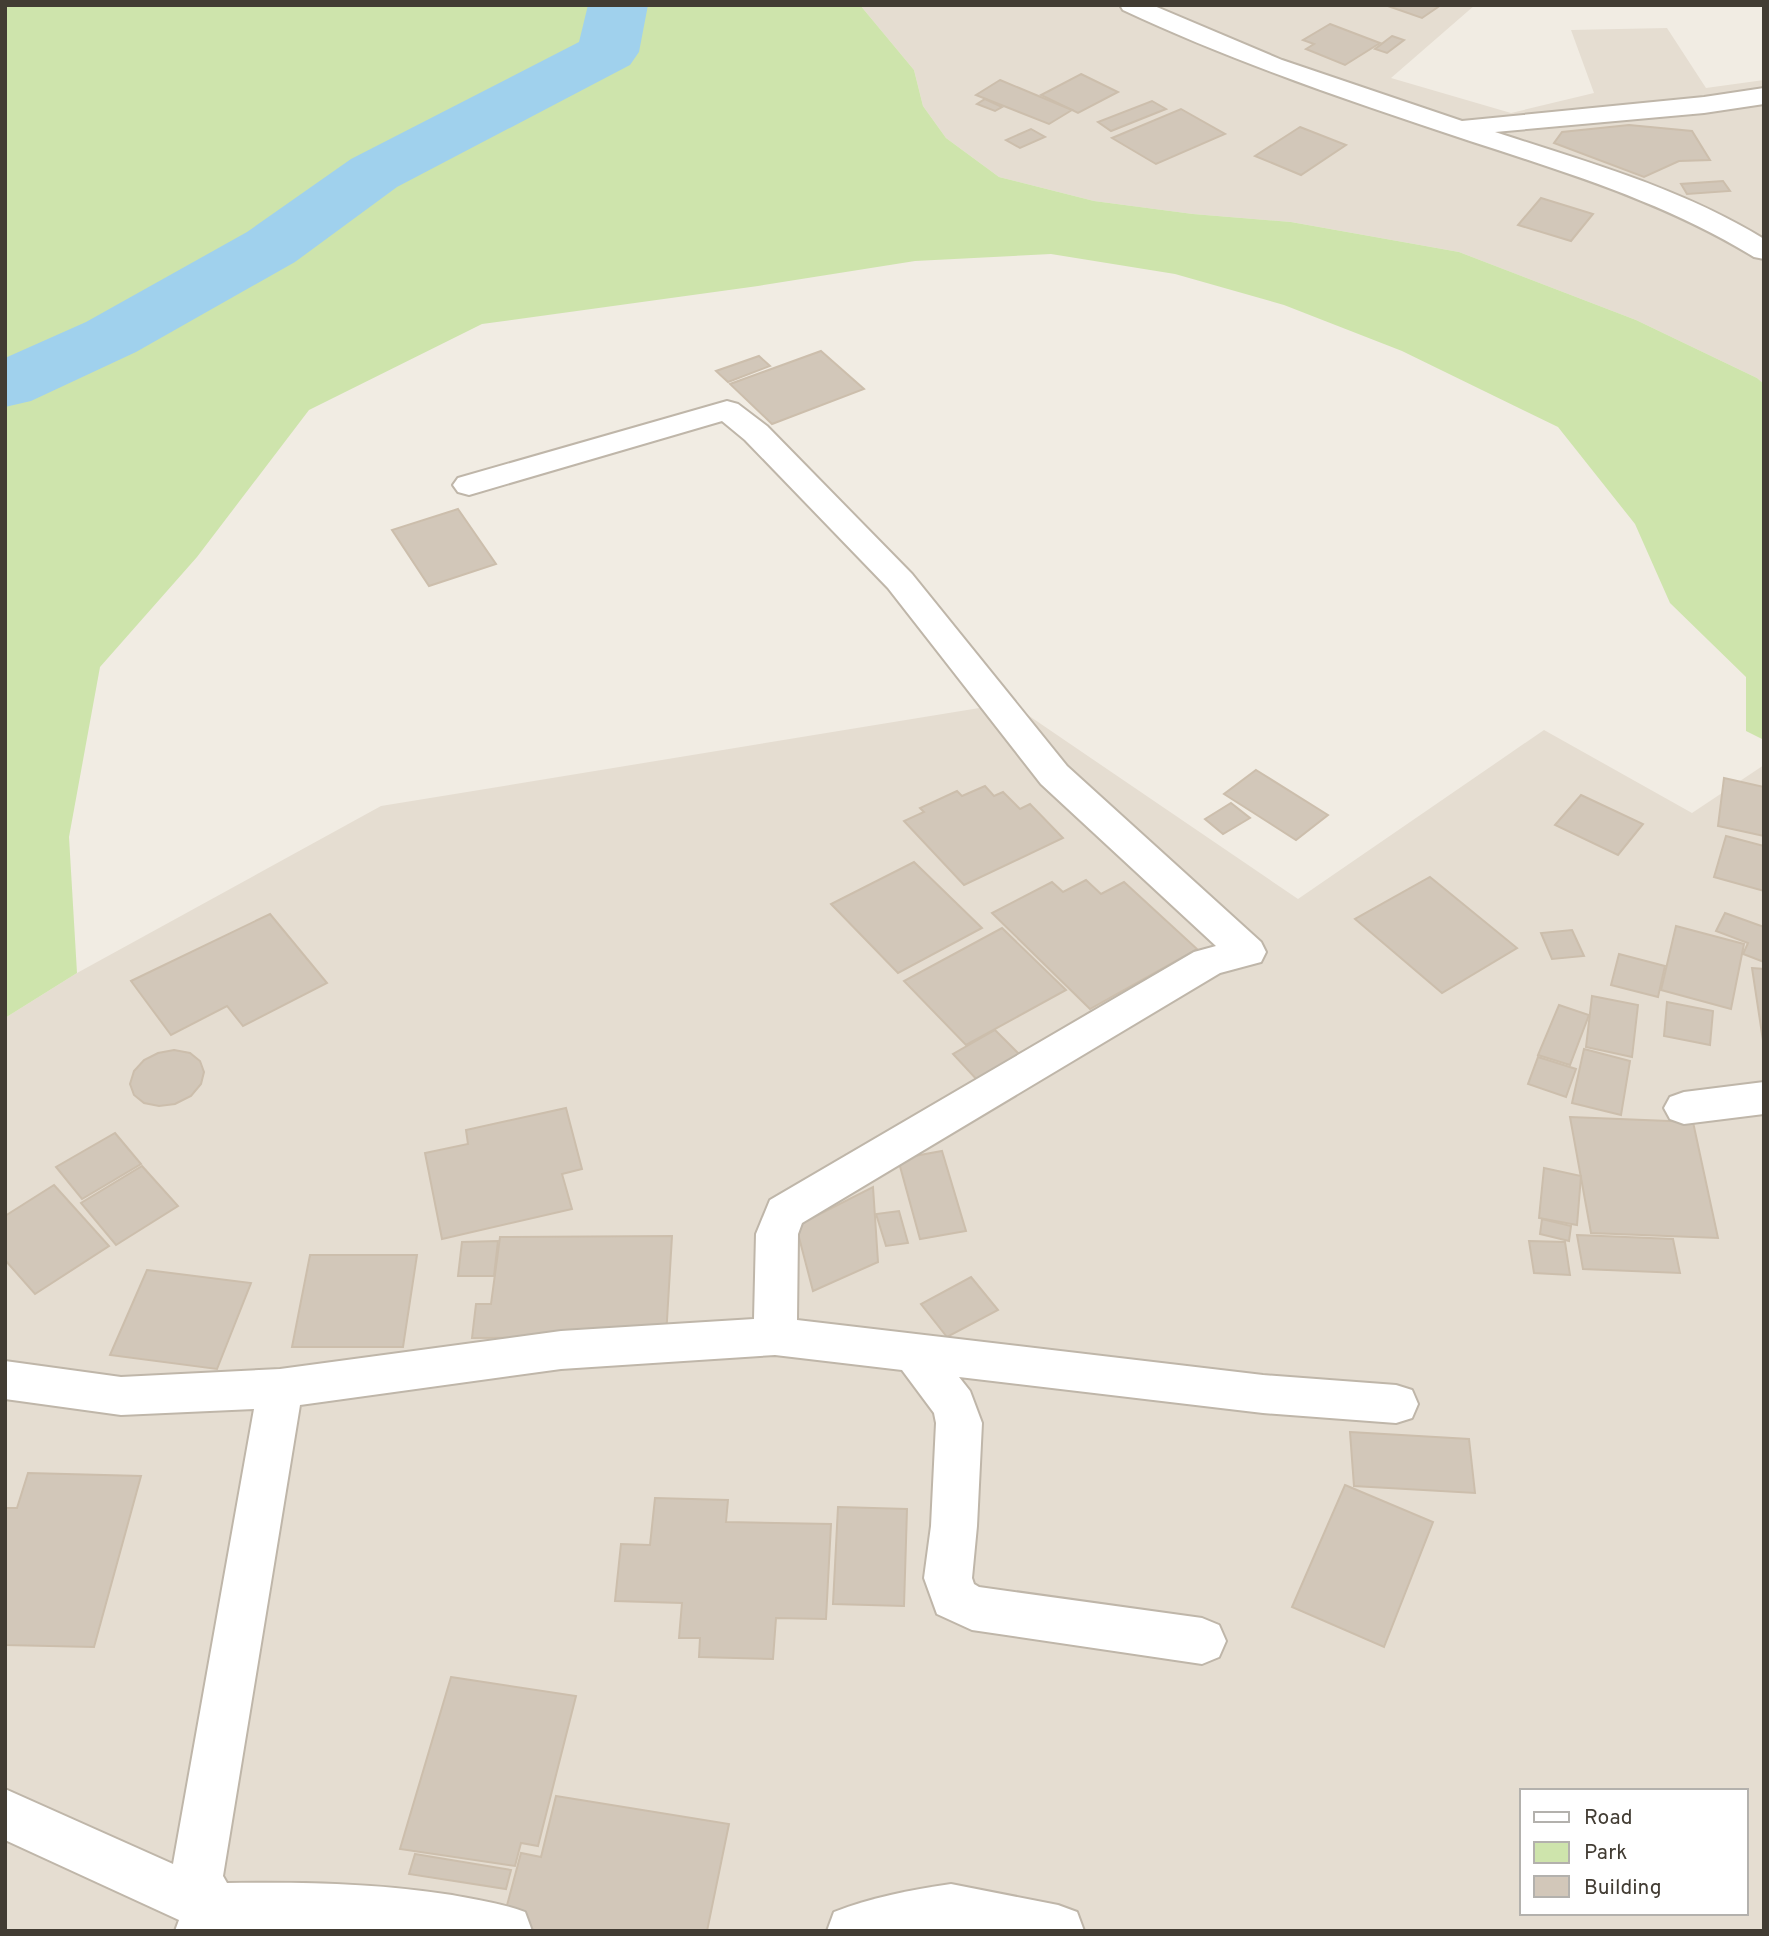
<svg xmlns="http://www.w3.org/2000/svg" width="1769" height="1936" font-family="Overpass,sans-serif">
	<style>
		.residential { fill: #e5ddd1; fill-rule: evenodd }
		.green { fill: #cee4ac }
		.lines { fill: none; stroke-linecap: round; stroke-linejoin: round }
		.river { fill: #a0d1ed; fill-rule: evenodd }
		.building { fill: #d2c7b9; stroke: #ccbeac; stroke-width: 2 }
		.minor-casing { stroke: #bfb6a9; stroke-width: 4 }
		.minor { fill: #fff; fill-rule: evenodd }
	</style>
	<rect width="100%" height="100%" fill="#f1ece3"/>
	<g class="residential">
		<polygon points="860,5 1475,5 1391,78 1511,113 1594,93 1571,30 1667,28 1706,88 1764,80 1764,384 1757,378 1636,320 1459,252 1291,222 1193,214 1094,201 999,177 946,138 923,106 914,70"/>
		<path d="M 1010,703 L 1298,899 L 1544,730 L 1692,813 L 1764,765 L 1764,1931 L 5,1931 L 5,1018 L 77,973 L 381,806 ZM 1522,1791 L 1746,1791 L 1746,1913 L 1522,1913 Z"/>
	</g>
	<polygon class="green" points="5,5 860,5 914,70 923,106 946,138 999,177 1094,201 1193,214 1291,222 1459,252 1636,320 1757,378 1764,384 1764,740 1746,731 1746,677 1670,603 1635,524 1558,427 1402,351 1284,305 1175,274 1051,254 915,261 758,286 482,324 309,410 197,557 100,667 69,837 77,973 5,1018"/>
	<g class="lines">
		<polygon class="river" points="588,5 648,5 639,52 630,65 397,187 295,262 136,352 31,401 5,407 5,358 86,322 247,232 351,159 579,42"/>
	</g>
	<g class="building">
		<polygon points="1385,5 1441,5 1422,18"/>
		<polygon points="1330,24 1380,43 1345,65 1306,49 1314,44 1303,40"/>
		<polygon points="1392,36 1404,40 1387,53 1375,49"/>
		<polygon points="1081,74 1118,92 1078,113 1041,95"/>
		<polygon points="1000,80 1072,110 1049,124 976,95"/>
		<polygon points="985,99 1002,107 995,111 977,104"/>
		<polygon points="1152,101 1166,109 1111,131 1098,122"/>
		<polygon points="1181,109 1225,134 1156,164 1112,138"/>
		<polygon points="1629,125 1692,131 1710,160 1679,161 1644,177 1554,143 1562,132"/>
		<polygon points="1300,127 1346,145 1301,175 1255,156"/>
		<polygon points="1031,129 1045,137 1020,148 1006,140"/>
		<polygon points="1723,181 1730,191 1687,194 1681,184"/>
		<polygon points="1541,198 1593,214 1571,241 1518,225"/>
		<polygon points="821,351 864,389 772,424 730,384"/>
		<polygon points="759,356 770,366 728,382 716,371"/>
		<polygon points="458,509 496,564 429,586 392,530"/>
		<polygon points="1256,770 1328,815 1296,840 1224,794"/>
		<polygon points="1724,778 1764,787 1764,836 1718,826"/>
		<polygon points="985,786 994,796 1003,792 1020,809 1030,804 1063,838 964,885 904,821 924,812 920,808 957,791 962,796"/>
		<polygon points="1581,795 1643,824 1618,855 1555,825"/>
		<polygon points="1231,803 1250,818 1223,834 1205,819"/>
		<polygon points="1726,836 1764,846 1764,891 1714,877"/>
		<polygon points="914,862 982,928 898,973 831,904"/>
		<polygon points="1430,877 1517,948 1442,993 1355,919"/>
		<polygon points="1086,880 1101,894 1124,882 1197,949 1090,1009 992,913 1052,882 1063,892"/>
		<polygon points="1725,913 1764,927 1764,962 1743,954 1748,943 1716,931"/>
		<polygon points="270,914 327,983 243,1026 227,1006 171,1035 131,981"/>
		<polygon points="1676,926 1744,944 1731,1009 1661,990"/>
		<polygon points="1002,928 1066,990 966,1045 904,981"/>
		<polygon points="1572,930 1584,956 1552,959 1541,933"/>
		<polygon points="1619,954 1665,966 1658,997 1611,985"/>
		<polygon points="1752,968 1764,969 1764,1047"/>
		<polygon points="1592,996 1638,1005 1632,1057 1586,1047"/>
		<polygon points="1667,1002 1713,1011 1710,1045 1664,1036"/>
		<polygon points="1559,1005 1589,1015 1570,1065 1538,1055"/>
		<polygon points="995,1030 1022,1057 979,1082 953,1054"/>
		<polygon points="1584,1049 1630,1061 1621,1115 1572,1103"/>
		<polygon points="174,1050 190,1053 200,1061 204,1072 201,1084 191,1096 175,1104 159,1106 144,1103 134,1095 130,1084 134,1071 144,1060 158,1053"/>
		<polygon points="1538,1057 1576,1069 1566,1097 1528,1084"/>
		<polygon points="566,1108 582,1169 562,1174 572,1209 442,1239 425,1153 468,1144 466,1130"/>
		<polygon points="1570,1117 1693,1122 1718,1238 1591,1233"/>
		<polygon points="115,1133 141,1164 82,1199 56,1167"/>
		<polygon points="942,1151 966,1231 920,1239 898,1159"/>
		<polygon points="142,1166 178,1206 116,1245 81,1203"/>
		<polygon points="1544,1168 1581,1176 1577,1225 1539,1218"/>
		<polygon points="54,1185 109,1246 35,1294 5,1260 5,1216"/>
		<polygon points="873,1187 878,1262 813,1291 796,1226"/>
		<polygon points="899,1211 908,1243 886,1246 876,1214"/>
		<polygon points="1542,1219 1571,1226 1569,1241 1540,1234"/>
		<polygon points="1577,1235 1673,1239 1680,1273 1583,1269"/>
		<polygon points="672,1236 666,1337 472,1338 476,1304 491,1304 500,1237"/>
		<polygon points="498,1241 494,1276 458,1276 462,1242"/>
		<polygon points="1529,1241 1565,1242 1570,1275 1534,1273"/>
		<polygon points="310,1255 417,1255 403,1347 292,1347"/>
		<polygon points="147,1270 251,1283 217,1369 110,1355"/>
		<polygon points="971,1277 998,1310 947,1337 921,1304"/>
		<polygon points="1350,1432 1469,1439 1475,1493 1354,1486"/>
		<polygon points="28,1473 141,1476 94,1647 5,1645 5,1508 17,1508"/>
		<polygon points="1345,1485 1433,1522 1384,1647 1292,1607"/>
		<polygon points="655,1498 728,1500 726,1522 831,1524 826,1619 776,1618 773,1659 699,1657 700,1638 679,1638 682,1603 615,1601 621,1544 650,1545"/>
		<polygon points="838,1507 907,1509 904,1606 833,1604"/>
		<polygon points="451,1677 576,1696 538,1846 521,1843 515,1866 400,1849"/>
		<polygon points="556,1796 729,1824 707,1931 540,1931 502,1924 521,1853 541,1857"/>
		<polygon points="415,1854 511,1870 506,1889 409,1874"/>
	</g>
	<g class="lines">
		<defs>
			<g id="minor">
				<path d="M 1120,5 L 1152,5 L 1282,60 L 1462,121 L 1704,97 L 1764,88 L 1764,104 L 1704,113 L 1495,132 C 1587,162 1681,188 1764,239 L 1764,259 L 1754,257 C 1666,203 1568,173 1470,141 C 1353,102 1236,63 1123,10 Z"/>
				<path d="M 727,401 L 738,404 L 767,426 L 912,574 L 1067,766 L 1261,942 L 1266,952 L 1261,962 L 1220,973 L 802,1223 L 798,1234 L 797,1320 L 1263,1375 L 1396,1385 L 1412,1390 L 1418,1404 L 1412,1418 L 1396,1423 L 1263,1413 L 959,1377 L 970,1391 L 982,1423 L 977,1526 L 972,1578 L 974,1584 L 979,1587 L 1202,1618 L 1219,1625 L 1226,1641 L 1219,1657 L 1202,1664 L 972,1630 L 937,1614 L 924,1578 L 931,1526 L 936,1423 L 934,1413 L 902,1370 L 775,1355 L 561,1369 L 300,1405 L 223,1876 L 227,1883 C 303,1882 377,1883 452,1895 C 477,1900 501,1903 525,1912 L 532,1931 L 175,1931 L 179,1920 L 5,1840 L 5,1789 L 173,1864 L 254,1409 L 121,1415 L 5,1399 L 5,1361 L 121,1377 L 280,1369 L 561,1331 L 754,1319 L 756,1234 L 770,1200 L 1194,952 L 1216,946 L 1041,784 L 888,588 L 745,440 L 722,421 L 469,495 L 458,492 L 453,485 L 458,478 Z"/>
				<polygon points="1764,1082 1764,1114 1684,1124 1670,1119 1664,1108 1670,1097 1684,1092"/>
				<path d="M 951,1884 L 1058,1905 L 1077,1912 L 1084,1931 L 827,1931 L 834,1912 C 872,1897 911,1890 951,1884 Z"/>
			</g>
		</defs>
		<use href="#minor" class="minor-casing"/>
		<use href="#minor" class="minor"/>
	</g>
	<rect width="1769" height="1936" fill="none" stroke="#423c33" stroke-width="14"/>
	<rect x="1520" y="1789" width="228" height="126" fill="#ffffff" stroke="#b3b1ad" stroke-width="2"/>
	<rect x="1534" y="1812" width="35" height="10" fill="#ffffff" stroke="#b3b1ad" stroke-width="2"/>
	<text x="1584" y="1824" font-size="21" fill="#423c33">Road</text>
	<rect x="1534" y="1842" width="35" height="21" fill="#cee4ac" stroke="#b3b1ad" stroke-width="2"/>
	<text x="1584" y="1859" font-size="21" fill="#423c33">Park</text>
	<rect x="1534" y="1876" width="35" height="21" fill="#d2c7b9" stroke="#b3b1ad" stroke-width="2"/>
	<text x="1584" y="1894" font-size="21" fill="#423c33">Building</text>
</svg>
